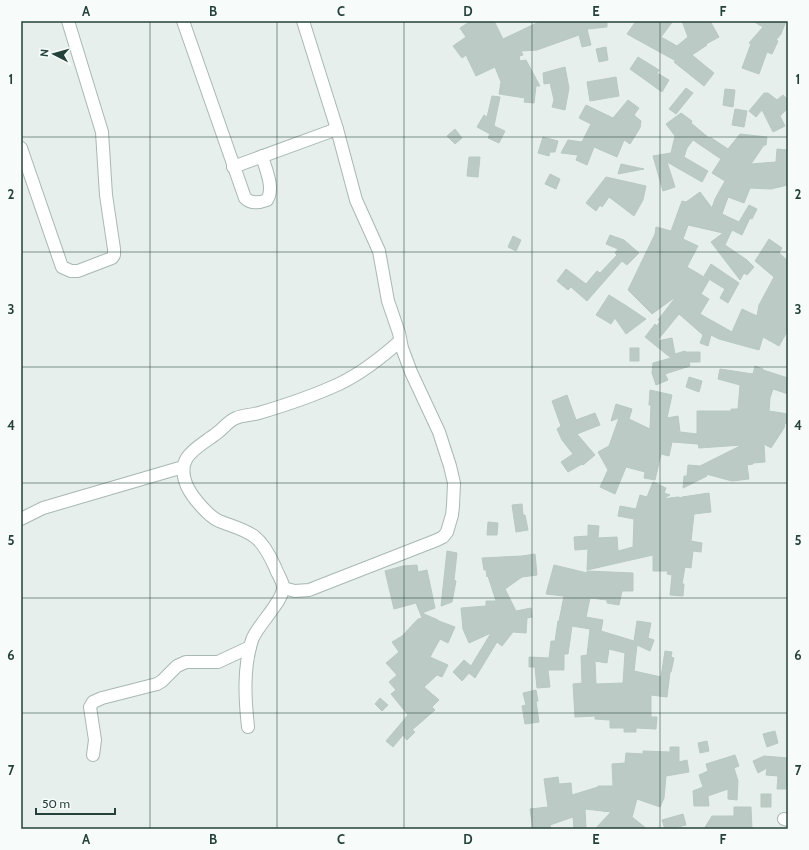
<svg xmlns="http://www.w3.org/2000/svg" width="809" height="850" font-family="Cabin,sans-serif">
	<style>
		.building { fill: #bbcac4; stroke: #b8c9c2; fill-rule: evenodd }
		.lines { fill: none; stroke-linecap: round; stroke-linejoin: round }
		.minor-casing { stroke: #a8b8b2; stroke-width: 14 }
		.minor { stroke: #fff; stroke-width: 12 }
		.grid { fill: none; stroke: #24423a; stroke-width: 1; stroke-opacity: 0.55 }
		.neatline { fill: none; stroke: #24423a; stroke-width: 1.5 }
		.grid-label { font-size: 13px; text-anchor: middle; font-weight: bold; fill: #24423a }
	</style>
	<rect width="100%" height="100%" fill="#e6efeb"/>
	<g class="building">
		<polygon points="471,21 494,21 503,39 541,21 607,21 607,27 587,29 591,45 582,47 579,35 537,50 521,51 523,55 519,56 520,61 526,60 540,86 536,86 534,103 524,102 525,98 499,94 501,82 495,67 476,76 466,55 462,58 453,46 466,37 460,28"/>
		<polygon points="636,21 673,21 661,37 677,46 688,37 682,21 710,21 719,37 706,44 707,45 692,55 714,73 704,86 674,62 676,61 627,34"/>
		<polygon points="753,21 786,21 781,34 776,40 778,41 772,54 767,52 759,74 742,68 751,44 749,43 763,27"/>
		<polygon points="606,47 608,60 599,62 596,49"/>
		<polygon points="638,57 659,70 657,73 669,80 662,92 630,69"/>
		<polygon points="565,67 569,88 565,110 552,107 554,100 550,83 544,84 543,73"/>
		<polygon points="616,77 619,96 590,101 587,82"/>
		<polygon points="686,88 693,93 676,114 669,109"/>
		<polygon points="725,89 735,90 733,107 723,105"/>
		<polygon points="764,93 768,93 777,100 783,95 788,100 788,108 780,116 785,126 773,132 762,110 756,117 749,111"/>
		<polygon points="492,96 500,97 494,126 505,131 499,143 488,138 490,134 477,127 484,115 487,117"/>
		<polygon points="628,100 639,108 634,115 641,121 640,128 630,144 624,140 617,157 594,147 587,165 576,160 578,155 561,153 568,140 582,142 591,124 579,118 586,105 613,118"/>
		<polygon points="735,109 747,111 744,127 732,125"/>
		<polygon points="681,113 692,121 691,123 709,138 710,137 728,149 740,134 767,137 766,145 764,145 751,164 776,162 777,149 788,150 788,185 771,189 750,188 744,203 728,197 722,214 739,222 749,205 757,209 752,219 750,218 742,235 732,230 725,245 747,260 754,267 747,275 744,273 740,280 711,242 723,233 688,225 683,239 698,246 687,267 709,280 701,294 709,299 700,314 732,332 742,309 757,316 759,305 774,277 755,261 769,239 782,248 779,253 788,261 788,330 779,346 763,337 759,350 719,339 711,335 708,346 700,343 703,335 679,314 657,341 672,338 675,354 685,351 686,352 700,352 700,362 689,362 690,366 665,374 668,380 656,385 652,373 653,363 671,358 645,337 655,324 657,326 660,321 658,320 675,298 674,298 652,314 628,290 655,234 656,227 671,231 682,201 686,202 700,192 712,208 715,199 725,181 712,173 721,159 693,140 687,148 684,157 708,171 702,182 667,162 675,187 663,191 653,156 671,153 675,136 666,124"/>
		<polygon points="455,129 462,138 455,144 447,136"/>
		<polygon points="543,137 558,141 555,152 550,152 549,156 538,153"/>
		<polygon points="469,157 480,157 478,177 467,176"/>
		<polygon points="621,164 644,169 618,174"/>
		<polygon points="550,174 560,179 556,189 545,184"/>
		<polygon points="606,177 646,186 643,200 634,216 609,197 602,207 600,205 596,211 586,203"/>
		<polygon points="610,235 624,240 639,253 627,265 622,261 587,301 571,287 568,290 557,281 566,269 586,284 597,271 600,273 617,255 615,253 618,249 606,244"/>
		<polygon points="513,236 521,240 516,251 508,247"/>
		<polygon points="711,264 739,283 728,303 720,298 725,289 704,276"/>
		<polygon points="609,295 625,305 646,319 626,334 615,318 611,324 596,315"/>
		<rect x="630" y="348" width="9" height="13"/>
		<polygon points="755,366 763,369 763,370 788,378 788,394 773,389 770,398 769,411 788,414 788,424 785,423 784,428 771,448 764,444 765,462 753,463 753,464 747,465 749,479 732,481 706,474 707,476 683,488 684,476 687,476 688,465 700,466 742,445 699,448 698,444 672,442 669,456 661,454 655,480 644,478 645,472 626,467 615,494 600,487 608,470 598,452 609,446 619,418 611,421 616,404 632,409 629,419 650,429 651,405 649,405 650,390 672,395 667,418 678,416 680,432 697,434 697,411 731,411 731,409 738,409 740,385 718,379 720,369 753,374"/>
		<polygon points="689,377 702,381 699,392 686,387"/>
		<polygon points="567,395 576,420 595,413 600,425 577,434 595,455 583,465 582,464 568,472 561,462 573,454 562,440 557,429 561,426 552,401"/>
		<polygon points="653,482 666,488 664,493 670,495 662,499 678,497 682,498 682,497 709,493 711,512 694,514 691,541 702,543 701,552 693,551 691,568 685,567 682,584 684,584 683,596 670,595 672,575 667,574 668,571 653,571 653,555 587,570 588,549 575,550 574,537 588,536 588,525 599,526 598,538 617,537 618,551 633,547 634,519 618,516 620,506 636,509 640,495 647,497"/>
		<polygon points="522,504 523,515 525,515 528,530 516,532 512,505"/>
		<polygon points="488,522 498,523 497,535 487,535"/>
		<polygon points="447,551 457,553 454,580 456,581 452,602 441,606"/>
		<polygon points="535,554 537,575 522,577 505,589 516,611 531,608 532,617 527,618 526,633 513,632 502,646 497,642 475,678 469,673 462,681 453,672 464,660 471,666 491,633 469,643 463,629 461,608 486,606 486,601 496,601 488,576 487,577 486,570 484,570 482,558 522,556"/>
		<polygon points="417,565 418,572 427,570 435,608 422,613 438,620 439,623 439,621 455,627 448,643 440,639 430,657 448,665 442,677 437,675 424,687 439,700 432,707 435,710 412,730 415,732 407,740 403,735 393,747 386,741 408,715 391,694 396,690 389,682 397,675 386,663 399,652 392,642 402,636 418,619 422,618 416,603 394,609 385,571 403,566"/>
		<path d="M 554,565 L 587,573 L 587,571 L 633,573 L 633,591 L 622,591 L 619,605 L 607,603 L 607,600 L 590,598 L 586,617 L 603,620 L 601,631 L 634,641 L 637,621 L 651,623 L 648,638 L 654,640 L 650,651 L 637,645 L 634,671 L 661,677 L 665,651 L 672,652 L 671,657 L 674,658 L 671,672 L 670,672 L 667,697 L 651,695 L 651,717 L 657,717 L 656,729 L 636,728 L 636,732 L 624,732 L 624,728 L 610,728 L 610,720 L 595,719 L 595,716 L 575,717 L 573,684 L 582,683 L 581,656 L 587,655 L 590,629 L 572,626 L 568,654 L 564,654 L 564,670 L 548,670 L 550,687 L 537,688 L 535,667 L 529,667 L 529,657 L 549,658 L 551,641 L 555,641 L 558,621 L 559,621 L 564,596 L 546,594 ZM 609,649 L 625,653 L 623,683 L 596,684 L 595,661 L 607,663 Z"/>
		<polygon points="536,690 538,701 536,701 539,722 525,724 522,706 526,705 523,693"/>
		<polygon points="380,698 388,705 382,711 375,704"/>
		<polygon points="775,731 778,743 767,747 763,734"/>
		<polygon points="707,741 709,751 700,753 698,743"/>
		<polygon points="670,747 679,747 679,762 687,760 689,772 666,776 664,798 660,807 637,799 632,817 647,829 595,829 611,812 585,809 586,829 574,829 573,817 550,825 551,829 533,829 530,809 548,807 544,779 558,777 559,784 571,783 572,795 598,787 598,786 613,786 612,764 625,763 626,753 643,754 643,751 670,752"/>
		<polygon points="735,755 739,766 734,768 738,781 737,800 728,799 728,789 708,796 709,806 694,806 693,791 703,787 699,775 708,771 706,764"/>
		<polygon points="764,756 788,758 786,789 777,789 778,776 766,775 767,768 758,773 753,761"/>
		<rect x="761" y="794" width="10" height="13"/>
		<polygon points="734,807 751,807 752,829 704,829 712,816 734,816"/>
		<polygon points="683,814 686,825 670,829 665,829 662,820"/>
	</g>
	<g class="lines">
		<defs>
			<g id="minor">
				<path d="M 183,21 L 245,198 C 251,204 259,203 267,200 C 275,188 265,168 262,156"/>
				<polyline points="21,148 62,267 71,271 78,271 112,258 114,255 114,249 106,195 102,132 68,21"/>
				<polyline points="233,167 337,129"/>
				<polyline points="21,519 43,508 183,467"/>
				<polyline points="283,588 295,591 309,590 437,540 443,537 447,532 452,515 453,506 454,483 450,466 439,432 411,372 402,348 399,333 388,301 379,251 356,200 337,129 303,21"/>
				<path d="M 248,727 C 245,699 243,668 252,640 C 257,625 285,600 283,586 C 282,580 277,573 275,567 C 270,556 264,544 255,537 C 245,529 231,526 219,521 C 208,516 192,497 187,486 C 174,456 198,448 217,433 C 224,428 228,421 236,418 C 243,415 252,415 259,413 C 286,405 313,396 339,384 C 362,373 381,358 400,341"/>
				<polyline points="93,755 95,740 90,707 93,702 102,698 157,684 162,681 177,666 186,662 218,662 250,647"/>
				<polyline points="784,819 788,820"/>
			</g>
		</defs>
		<use href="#minor" class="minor-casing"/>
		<use href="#minor" class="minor"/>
	</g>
	<path class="grid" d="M 150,21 L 150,829M 277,21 L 277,829M 404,21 L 404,829M 532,21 L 532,829M 660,21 L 660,829M 21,137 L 788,137M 21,252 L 788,252M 21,367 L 788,367M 21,483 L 788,483M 21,598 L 788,598M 21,713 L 788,713"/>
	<rect width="809" height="850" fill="none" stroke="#f7fbf9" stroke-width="44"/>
	<g transform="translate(54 54) rotate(276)" stroke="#f7fbf9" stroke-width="3" paint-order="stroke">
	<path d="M0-3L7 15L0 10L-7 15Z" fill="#24423a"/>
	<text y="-6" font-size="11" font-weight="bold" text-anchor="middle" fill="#24423a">N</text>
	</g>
	<path d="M36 808v6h79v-6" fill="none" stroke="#24423a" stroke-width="2"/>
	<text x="42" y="808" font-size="12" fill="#24423a" stroke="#f7fbf9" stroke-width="3" paint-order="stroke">50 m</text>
	<rect x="22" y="22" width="765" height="806" class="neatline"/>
	<g class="grid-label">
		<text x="86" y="16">A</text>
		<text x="213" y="16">B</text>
		<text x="341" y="16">C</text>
		<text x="468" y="16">D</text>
		<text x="596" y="16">E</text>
		<text x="723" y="16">F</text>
		<text x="11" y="84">1</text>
		<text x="798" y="84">1</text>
		<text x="11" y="199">2</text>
		<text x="798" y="199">2</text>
		<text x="11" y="314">3</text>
		<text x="798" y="314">3</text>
		<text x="11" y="430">4</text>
		<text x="798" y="430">4</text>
		<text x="11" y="545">5</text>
		<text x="798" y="545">5</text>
		<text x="11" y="660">6</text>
		<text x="798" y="660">6</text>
		<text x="11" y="775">7</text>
		<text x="798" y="775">7</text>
		<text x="86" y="844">A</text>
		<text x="213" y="844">B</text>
		<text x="341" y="844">C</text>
		<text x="468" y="844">D</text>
		<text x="596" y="844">E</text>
		<text x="723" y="844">F</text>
	</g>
</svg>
